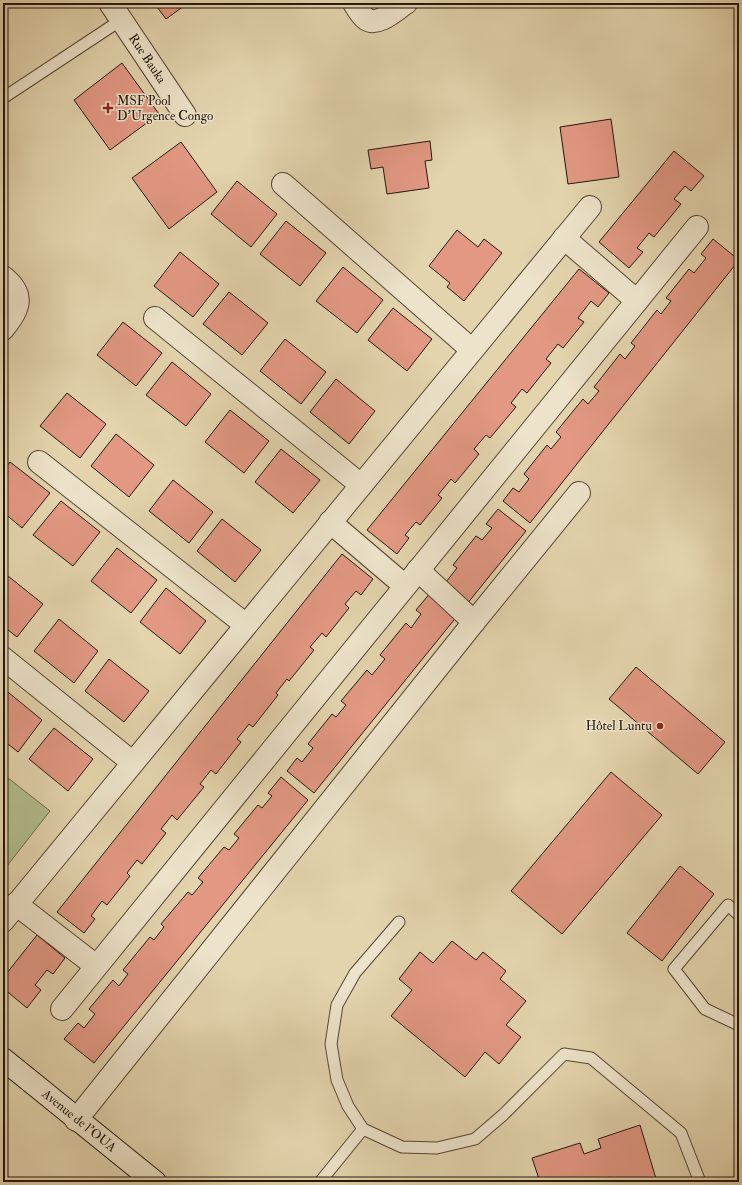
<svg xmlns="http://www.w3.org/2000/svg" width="742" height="1185" font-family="'IM FELL Double Pica',serif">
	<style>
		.green { fill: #b0bd8d; stroke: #6a6a4d }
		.building { fill: #e29883; stroke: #24170d }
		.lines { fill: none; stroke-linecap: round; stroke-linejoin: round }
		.lane-casing { stroke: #544635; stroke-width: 13 }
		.street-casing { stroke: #544635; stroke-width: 24 }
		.secondary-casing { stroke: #24170d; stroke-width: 24 }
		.lane { stroke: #ede3ca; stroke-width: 11 }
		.street { stroke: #ede3ca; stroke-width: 22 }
		.secondary { stroke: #ede3ca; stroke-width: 22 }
		.poi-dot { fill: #8f2418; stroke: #ede3ca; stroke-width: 1.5 }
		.labels { text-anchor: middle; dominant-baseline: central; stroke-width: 3; stroke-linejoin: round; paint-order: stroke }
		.street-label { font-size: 13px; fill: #24170d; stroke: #ede3ca }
		.poi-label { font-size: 13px; fill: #24170d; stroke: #ede3ca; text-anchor: start }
	</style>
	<rect width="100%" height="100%" fill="#e3d4ad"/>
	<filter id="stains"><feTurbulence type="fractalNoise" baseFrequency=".005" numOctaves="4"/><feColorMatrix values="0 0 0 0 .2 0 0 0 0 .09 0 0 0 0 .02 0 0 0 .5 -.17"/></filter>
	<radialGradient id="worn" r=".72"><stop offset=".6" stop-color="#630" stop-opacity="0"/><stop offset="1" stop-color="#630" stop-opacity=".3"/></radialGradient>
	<polygon class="green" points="3,774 50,811 3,871"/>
	<g class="building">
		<polygon points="154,3 188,3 166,19"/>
		<polygon points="122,63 159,114 110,150 74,100"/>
		<polygon points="611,119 619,177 568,184 560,127"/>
		<polygon points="430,141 432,160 425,161 429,188 387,194 383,167 371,169 368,150"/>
		<polygon points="181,142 217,192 169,229 132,178"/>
		<polygon points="674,151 704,176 691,191 685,186 674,199 681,204 654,237 649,233 637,248 643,252 629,268 599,242"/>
		<polygon points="237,181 277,214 251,247 211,214"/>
		<polygon points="286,221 326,253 300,286 260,254"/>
		<polygon points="457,230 478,247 484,239 502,253 464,301 447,287 450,283 429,266"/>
		<polygon points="713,239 739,260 530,523 503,501 513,488 519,492 529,479 524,474 547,445 551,449 561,437 556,432 583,399 588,404 599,391 594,387 620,354 625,359 635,346 631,343 657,310 661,314 671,301 666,298 689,269 694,273 706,258 701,254"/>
		<polygon points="180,252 219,284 193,317 154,286"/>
		<polygon points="343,267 383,300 357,333 316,301"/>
		<polygon points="579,269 609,293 598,307 591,301 578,318 584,322 563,348 558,344 546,359 551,363 527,393 522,389 511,403 516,407 490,438 486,435 474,449 479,454 455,483 451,479 438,495 442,498 420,525 416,522 405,535 409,538 397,554 367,530"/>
		<polygon points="229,292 268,323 242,355 203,324"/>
		<polygon points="393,308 432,339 407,371 368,340"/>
		<polygon points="123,322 162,353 136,386 97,355"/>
		<polygon points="285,339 326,372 301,404 260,371"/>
		<polygon points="172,362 211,394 186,426 146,395"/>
		<polygon points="336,379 375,411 349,444 310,412"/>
		<polygon points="67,393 106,424 80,458 40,426"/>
		<polygon points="230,410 269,441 244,473 205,442"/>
		<polygon points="116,434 154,465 129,497 91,466"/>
		<polygon points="281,449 320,480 293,513 255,482"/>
		<polygon points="10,462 50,493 22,528 3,512 3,471"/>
		<polygon points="173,480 213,512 189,543 149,511"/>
		<polygon points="61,501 100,532 73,566 33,535"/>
		<polygon points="498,509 526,531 314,793 287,771 297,758 302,762 313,748 308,744 332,714 336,717 346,705 341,701 367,670 372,675 385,659 380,655 406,623 411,628 421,614 416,610 442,579 446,582 457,568 453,565 476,536 482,540 492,528 486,524"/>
		<polygon points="222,519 261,550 235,582 197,551"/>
		<polygon points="117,548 157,580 131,613 91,581"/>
		<polygon points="342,554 373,579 361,595 356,591 345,604 349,608 326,637 322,633 310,647 314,650 289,681 287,679 276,693 278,695 253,727 249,724 237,739 241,742 216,774 211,770 200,784 204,787 177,820 172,815 161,829 166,833 142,864 137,860 127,873 130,876 107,905 102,901 91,916 95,919 84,933 57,912"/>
		<polygon points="3,572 43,604 17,637 3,626"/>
		<polygon points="166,588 206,621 180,654 140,622"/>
		<polygon points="59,619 98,651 74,683 34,651"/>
		<polygon points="109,659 149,691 124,722 85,691"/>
		<polygon points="636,667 725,742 698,774 609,699"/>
		<polygon points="3,688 42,720 18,752 3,740"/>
		<polygon points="54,728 93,759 68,791 29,759"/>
		<polygon points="611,772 662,815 562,934 511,891"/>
		<polygon points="281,777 308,800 94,1063 64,1039 78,1023 84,1028 95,1014 89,1009 113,980 119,986 128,974 123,970 150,937 154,940 164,927 161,924 188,892 192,895 203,882 198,878 224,847 229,850 239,838 234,834 258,805 262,808 272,796 268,793"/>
		<polygon points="680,866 714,894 662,961 627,933"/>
		<polygon points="37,935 65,958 53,974 47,970 35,985 41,990 27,1008 3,988 3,978"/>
		<polygon points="452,941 476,960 483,952 506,971 500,979 526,1001 506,1025 521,1037 499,1064 485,1052 465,1077 391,1016 412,990 399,979 420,952 433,963"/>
		<polygon points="640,1125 657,1182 611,1182 610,1177 596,1182 540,1182 532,1158 580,1143 584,1154 601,1148 598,1139"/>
	</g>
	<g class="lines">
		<defs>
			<g id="lane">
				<polyline points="3,98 121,20"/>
				<polyline points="739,915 728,905 674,969 705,1009 739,1025"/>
				<polyline points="399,922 355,973 337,1005 331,1044 337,1080 348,1106 363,1129 402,1147 437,1148 475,1139 503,1115 564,1054 591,1058 681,1133 700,1182"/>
				<polyline points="320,1182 363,1129"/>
			</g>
			<g id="street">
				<path id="s1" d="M 110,3 L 185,115"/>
				<path d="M 354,3 C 357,8 361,15 366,19 C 378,27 395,10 406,3"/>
				<polyline points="283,184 472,350"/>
				<polyline points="564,238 637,301"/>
				<path d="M 3,277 C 26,295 19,310 3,329"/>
				<polyline points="155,318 361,485"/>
				<polyline points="39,462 246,625"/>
				<polyline points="330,522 405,586"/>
				<polyline points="418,570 474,622"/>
				<polyline points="3,658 132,762"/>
				<polyline points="16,904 96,966"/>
				<polyline points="3,921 590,207"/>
				<polyline points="62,1009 697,227"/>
				<polyline points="76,1120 474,622 579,493"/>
			</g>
			<g id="secondary">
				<path id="s2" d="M 3,1059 L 155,1182"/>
			</g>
		</defs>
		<use href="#lane" class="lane-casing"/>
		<use href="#street" class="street-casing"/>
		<use href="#secondary" class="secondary-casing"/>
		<use href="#lane" class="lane"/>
		<use href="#street" class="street"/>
		<use href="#secondary" class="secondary"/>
	</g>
	<g class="poi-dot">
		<path d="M106 102h4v4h4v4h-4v4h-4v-4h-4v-4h4z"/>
		<circle cx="660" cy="726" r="4"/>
	</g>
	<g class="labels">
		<g class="street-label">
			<text stroke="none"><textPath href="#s1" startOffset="67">Rue Bauka</textPath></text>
			<text stroke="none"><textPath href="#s2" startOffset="98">Avenue de l’OUA</textPath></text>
		</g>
		<g class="poi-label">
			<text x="117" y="101">MSF Pool<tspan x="117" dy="15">D'Urgence Congo</tspan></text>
			<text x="652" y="726" text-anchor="end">Hôtel Luntu</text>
		</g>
	</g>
	<rect width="742" height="1185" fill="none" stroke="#e3d4ad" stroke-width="16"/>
	<rect x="4" y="4" width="734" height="1177" fill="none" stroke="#24170d" stroke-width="2"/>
	<rect x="8" y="8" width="726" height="1169" fill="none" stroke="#24170d"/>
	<rect width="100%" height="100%" filter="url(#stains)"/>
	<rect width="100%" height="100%" fill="url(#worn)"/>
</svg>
